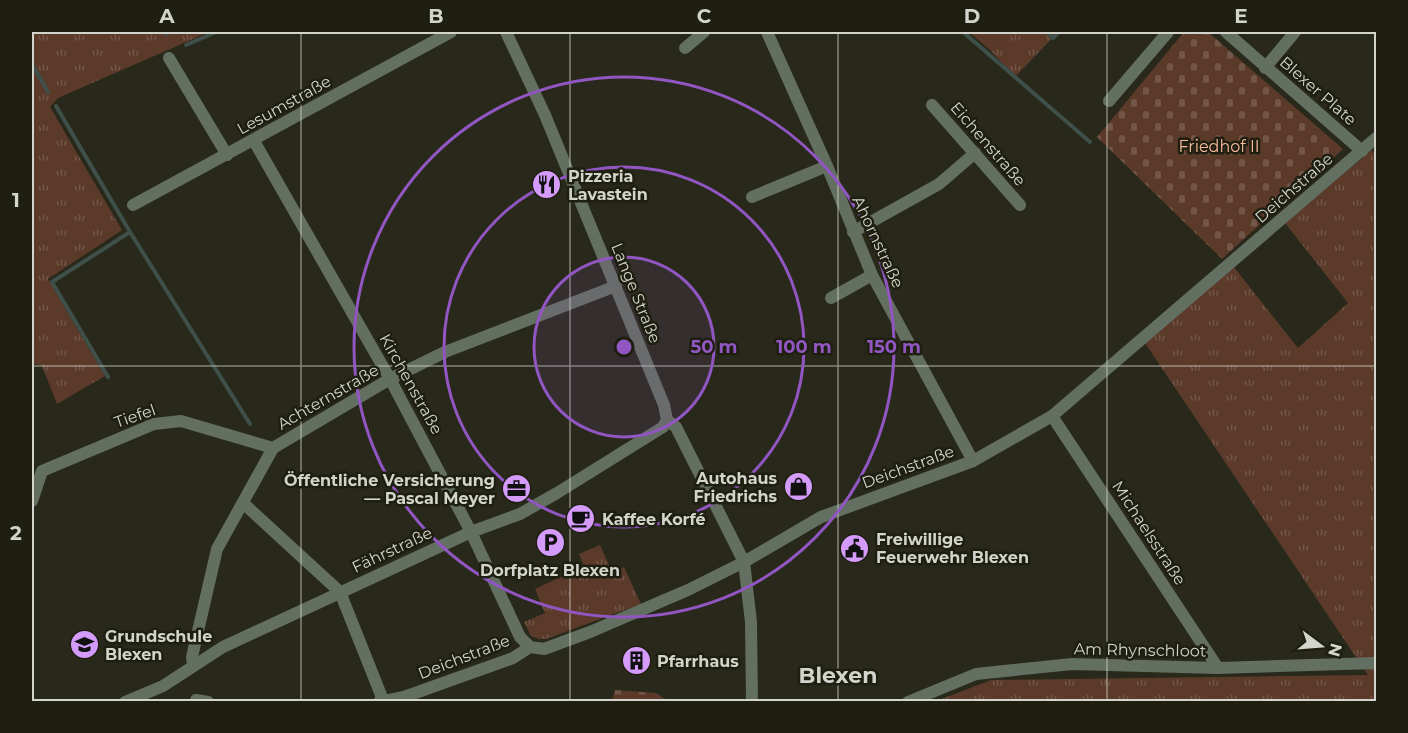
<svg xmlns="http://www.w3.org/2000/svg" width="1408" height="733" font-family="Montserrat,sans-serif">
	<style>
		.grass { fill: url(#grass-tufts) }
		.cemetery { fill: url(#cemetery-stones) }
		.park { fill: #5b3a2a }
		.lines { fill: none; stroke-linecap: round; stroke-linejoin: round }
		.stream { stroke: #3f4f49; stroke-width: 4 }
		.minor { stroke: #636f61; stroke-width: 12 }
		.tertiary { stroke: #636f61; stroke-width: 12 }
		.grid { fill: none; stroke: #d3d4cb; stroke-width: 1.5; stroke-opacity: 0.55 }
		.ring { fill: none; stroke: #9156c2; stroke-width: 3 }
		.labels { text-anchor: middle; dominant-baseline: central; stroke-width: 5; stroke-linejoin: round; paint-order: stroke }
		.street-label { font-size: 16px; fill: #d3d4cb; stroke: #1f1f11 }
		.park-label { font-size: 16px; fill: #faba9b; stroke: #1f1f11 }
		.poi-label { font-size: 16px; font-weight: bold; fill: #d3d4cb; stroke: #1f1f11; text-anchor: start }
		.district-label { font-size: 22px; font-weight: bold; fill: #d3d4cb; stroke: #1f1f11 }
		.centre { fill: #9156c2; stroke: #1f1f11; stroke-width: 3 }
		.ring-label { font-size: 18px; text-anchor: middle; font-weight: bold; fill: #9156c2; stroke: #1f1f11; stroke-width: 5; stroke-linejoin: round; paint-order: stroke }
		.neatline { fill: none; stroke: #d3d4cb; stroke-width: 2 }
		.grid-label { font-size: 20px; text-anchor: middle; font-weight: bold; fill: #d3d4cb }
	</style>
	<defs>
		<pattern id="grass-tufts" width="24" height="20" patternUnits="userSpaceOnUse" patternTransform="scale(1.5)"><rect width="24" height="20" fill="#5b3a2a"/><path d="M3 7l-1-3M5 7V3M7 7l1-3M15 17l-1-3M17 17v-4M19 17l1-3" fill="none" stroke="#725648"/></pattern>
		<pattern id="cemetery-stones" width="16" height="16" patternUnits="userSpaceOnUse" patternTransform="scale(1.5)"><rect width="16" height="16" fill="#5b3a2a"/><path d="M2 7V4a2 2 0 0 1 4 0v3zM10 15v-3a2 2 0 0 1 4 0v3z" fill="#725648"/></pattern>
	</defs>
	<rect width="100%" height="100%" fill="#28291a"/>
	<g class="grass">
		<polygon points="32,32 209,32 58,98 50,107 122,230 48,279 105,376 57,404 42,366 32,363"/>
		<polygon points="1008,32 1058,32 1015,77 991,51"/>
		<polygon points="1372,150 1376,156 1376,701 934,702 991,680 1368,675 1145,343 1233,266 1298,348 1348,303 1285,223"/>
		<polygon points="600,545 612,572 624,567 641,604 546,639 539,639 531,636 524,622 545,613 535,589 584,566 579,554"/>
	</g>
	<g class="cemetery">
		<polygon points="1184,32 1208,32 1343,149 1222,259 1097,137"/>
		<polygon points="615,690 656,693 668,701 612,701"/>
	</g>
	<polygon class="park" points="969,32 1008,32 991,51"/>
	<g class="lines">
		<g class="stream">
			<polyline points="165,32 167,34"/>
			<polyline points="963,32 1090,142"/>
			<polyline points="1047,32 1053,38 1059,32"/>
			<polyline points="186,45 216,32"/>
			<polyline points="32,64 48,92"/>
			<polyline points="56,106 130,232 250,424"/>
			<polyline points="108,377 52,282 130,232"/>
		</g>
		<g class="minor">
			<polyline points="767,32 827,166 872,275 973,461"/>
			<polyline points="1226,32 1362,151"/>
			<polyline points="685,48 704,32"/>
			<polyline points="169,58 227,155"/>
			<polyline points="1265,68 1295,32"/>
			<polyline points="1109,101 1168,32"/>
			<polyline points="932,105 1020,205"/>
			<polyline points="254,141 390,379 471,532"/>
			<polyline points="752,197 827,166"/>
			<polyline points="133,205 451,32"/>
			<polyline points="853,232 939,184 975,153"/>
			<polyline points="831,298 872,275"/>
			<polyline points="1052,416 1218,668"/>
			<polyline points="667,420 676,427 744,562 751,622 752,702"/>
			<polyline points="32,501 42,471 154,424 181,421 273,448"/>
			<polyline points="243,503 340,592 383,700"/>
			<polyline points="193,665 192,657 217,549 273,448 390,379 445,352 616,286"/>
			<polyline points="196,700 208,702"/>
			<polyline points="379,702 404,697 513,658 530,647"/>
			<polyline points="908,702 976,674 1072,664 1218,668 1376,663"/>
		</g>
		<g class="tertiary">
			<polyline points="471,532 520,637 530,647 544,649 590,632 688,590 744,562 821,517 973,461 1052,416 1376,138"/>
			<polyline points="125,702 163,686 223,647 471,532 520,514 557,493 663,427 667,420 664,405 545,115 506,32"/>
		</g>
	</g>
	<path class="grid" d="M 301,32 L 301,702M 570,32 L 570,702M 838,32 L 838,702M 1107,32 L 1107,702M 32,366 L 1376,366"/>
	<circle cx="624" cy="347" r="90" fill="#9156c2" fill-opacity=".12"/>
	<g class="ring">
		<circle cx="624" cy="347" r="90"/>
		<circle cx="624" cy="347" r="180"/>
		<circle cx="624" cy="347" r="270"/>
	</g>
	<defs>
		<symbol id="restaurant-disc" viewBox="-11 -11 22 22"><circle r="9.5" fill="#d59bfb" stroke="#1f1f11"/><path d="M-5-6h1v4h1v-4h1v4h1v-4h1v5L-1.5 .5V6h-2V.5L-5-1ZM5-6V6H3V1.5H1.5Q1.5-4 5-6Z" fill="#111"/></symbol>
		<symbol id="shop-disc" viewBox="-11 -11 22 22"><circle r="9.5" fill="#d59bfb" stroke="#1f1f11"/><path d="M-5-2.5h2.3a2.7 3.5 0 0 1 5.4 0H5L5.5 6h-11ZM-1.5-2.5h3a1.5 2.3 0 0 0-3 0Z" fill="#111"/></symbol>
		<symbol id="office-disc" viewBox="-11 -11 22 22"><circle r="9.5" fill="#d59bfb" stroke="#1f1f11"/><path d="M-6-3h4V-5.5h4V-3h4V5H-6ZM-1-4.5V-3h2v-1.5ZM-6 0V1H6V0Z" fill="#111"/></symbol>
		<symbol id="cafe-disc" viewBox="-11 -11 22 22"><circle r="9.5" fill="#d59bfb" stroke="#1f1f11"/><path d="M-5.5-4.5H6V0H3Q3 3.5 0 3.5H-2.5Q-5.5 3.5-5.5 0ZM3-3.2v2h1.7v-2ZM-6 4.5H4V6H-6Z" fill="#111"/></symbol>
		<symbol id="parking-disc" viewBox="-11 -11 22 22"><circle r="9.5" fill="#d59bfb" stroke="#1f1f11"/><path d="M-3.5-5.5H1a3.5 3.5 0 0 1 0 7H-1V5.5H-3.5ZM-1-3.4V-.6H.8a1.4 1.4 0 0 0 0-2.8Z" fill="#111"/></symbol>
		<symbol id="civic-disc" viewBox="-11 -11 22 22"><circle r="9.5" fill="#d59bfb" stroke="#1f1f11"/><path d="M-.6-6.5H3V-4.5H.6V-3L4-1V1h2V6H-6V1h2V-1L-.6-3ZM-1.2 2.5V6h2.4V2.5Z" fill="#111"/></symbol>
		<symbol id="school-disc" viewBox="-11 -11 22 22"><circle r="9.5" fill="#d59bfb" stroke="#1f1f11"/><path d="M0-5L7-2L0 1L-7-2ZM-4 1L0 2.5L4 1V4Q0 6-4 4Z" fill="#111"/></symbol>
		<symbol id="building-disc" viewBox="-11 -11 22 22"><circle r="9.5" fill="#d59bfb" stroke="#1f1f11"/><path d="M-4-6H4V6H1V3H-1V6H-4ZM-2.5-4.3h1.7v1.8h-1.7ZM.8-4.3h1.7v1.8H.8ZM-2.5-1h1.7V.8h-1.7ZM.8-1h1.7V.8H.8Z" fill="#111"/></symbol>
	</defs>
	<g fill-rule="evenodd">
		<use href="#restaurant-disc" x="530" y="168" width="33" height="33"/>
		<use href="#shop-disc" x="782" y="470" width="33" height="33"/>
		<use href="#office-disc" x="500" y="472" width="33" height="33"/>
		<use href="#cafe-disc" x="564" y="502" width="33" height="33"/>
		<use href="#parking-disc" x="534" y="526" width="33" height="33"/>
		<use href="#civic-disc" x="838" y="532" width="33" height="33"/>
		<use href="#school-disc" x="68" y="628" width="33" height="33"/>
		<use href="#building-disc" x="620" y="644" width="33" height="33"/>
	</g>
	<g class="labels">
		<g class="street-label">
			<text transform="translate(1318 91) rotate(41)">Blexer Plate</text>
			<text transform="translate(284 105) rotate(-29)">Lesumstraße</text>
			<text transform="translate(988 144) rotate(49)">Eichenstraße</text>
			<text transform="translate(1294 188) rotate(-41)">Deichstraße</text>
			<text transform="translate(878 242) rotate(65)">Ahornstraße</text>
			<text transform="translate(636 293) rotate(68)">Lange Straße</text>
			<text transform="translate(411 384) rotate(61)">Kirchenstraße</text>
			<text transform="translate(328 397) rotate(-30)">Achternstraße</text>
			<text transform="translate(135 416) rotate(-19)">Tiefel</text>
			<text transform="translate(908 467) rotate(-20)">Deichstraße</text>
			<text transform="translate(1149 533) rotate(57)">Michaelsstraße</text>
			<text transform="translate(392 550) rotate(-25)">Fährstraße</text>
			<text transform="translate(1140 650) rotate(1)">Am Rhynschloot</text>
			<text transform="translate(464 657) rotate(-21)">Deichstraße</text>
		</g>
		<g class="park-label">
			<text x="1219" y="146">Friedhof II</text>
		</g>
		<g class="poi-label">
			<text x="568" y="176">Pizzeria<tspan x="568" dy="18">Lavastein</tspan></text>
			<text x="777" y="478" text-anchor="end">Autohaus<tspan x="777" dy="18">Friedrichs</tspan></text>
			<text x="495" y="480" text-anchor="end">Öffentliche Versicherung<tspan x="495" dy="18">— Pascal Meyer</tspan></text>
			<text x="602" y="519">Kaffee Korfé</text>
			<text x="876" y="539">Freiwillige<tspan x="876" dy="18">Feuerwehr Blexen</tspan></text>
			<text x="550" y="570" text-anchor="middle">Dorfplatz Blexen</text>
			<text x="105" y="636">Grundschule<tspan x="105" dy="18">Blexen</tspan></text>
			<text x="657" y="661">Pfarrhaus</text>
		</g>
		<g class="district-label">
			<text x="838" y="675">Blexen</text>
		</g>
	</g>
	<circle cx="624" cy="347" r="9" class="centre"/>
	<g class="ring-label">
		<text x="714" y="353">50 m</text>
		<text x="804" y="353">100 m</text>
		<text x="894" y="353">150 m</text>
	</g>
	<rect width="1408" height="733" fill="none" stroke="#1f1f11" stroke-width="66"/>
	<g transform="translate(1321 646) rotate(106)" stroke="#1f1f11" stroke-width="4.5" paint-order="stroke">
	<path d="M0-4.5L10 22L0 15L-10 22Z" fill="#d3d4cb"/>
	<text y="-9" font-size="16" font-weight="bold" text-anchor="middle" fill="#d3d4cb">N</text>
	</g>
	<rect x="33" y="33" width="1342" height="667" class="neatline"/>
	<g class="grid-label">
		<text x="167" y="23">A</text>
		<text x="436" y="23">B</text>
		<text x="704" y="23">C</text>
		<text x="972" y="23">D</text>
		<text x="1241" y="23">E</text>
		<text x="16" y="207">1</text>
		<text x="16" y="540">2</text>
	</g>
</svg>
